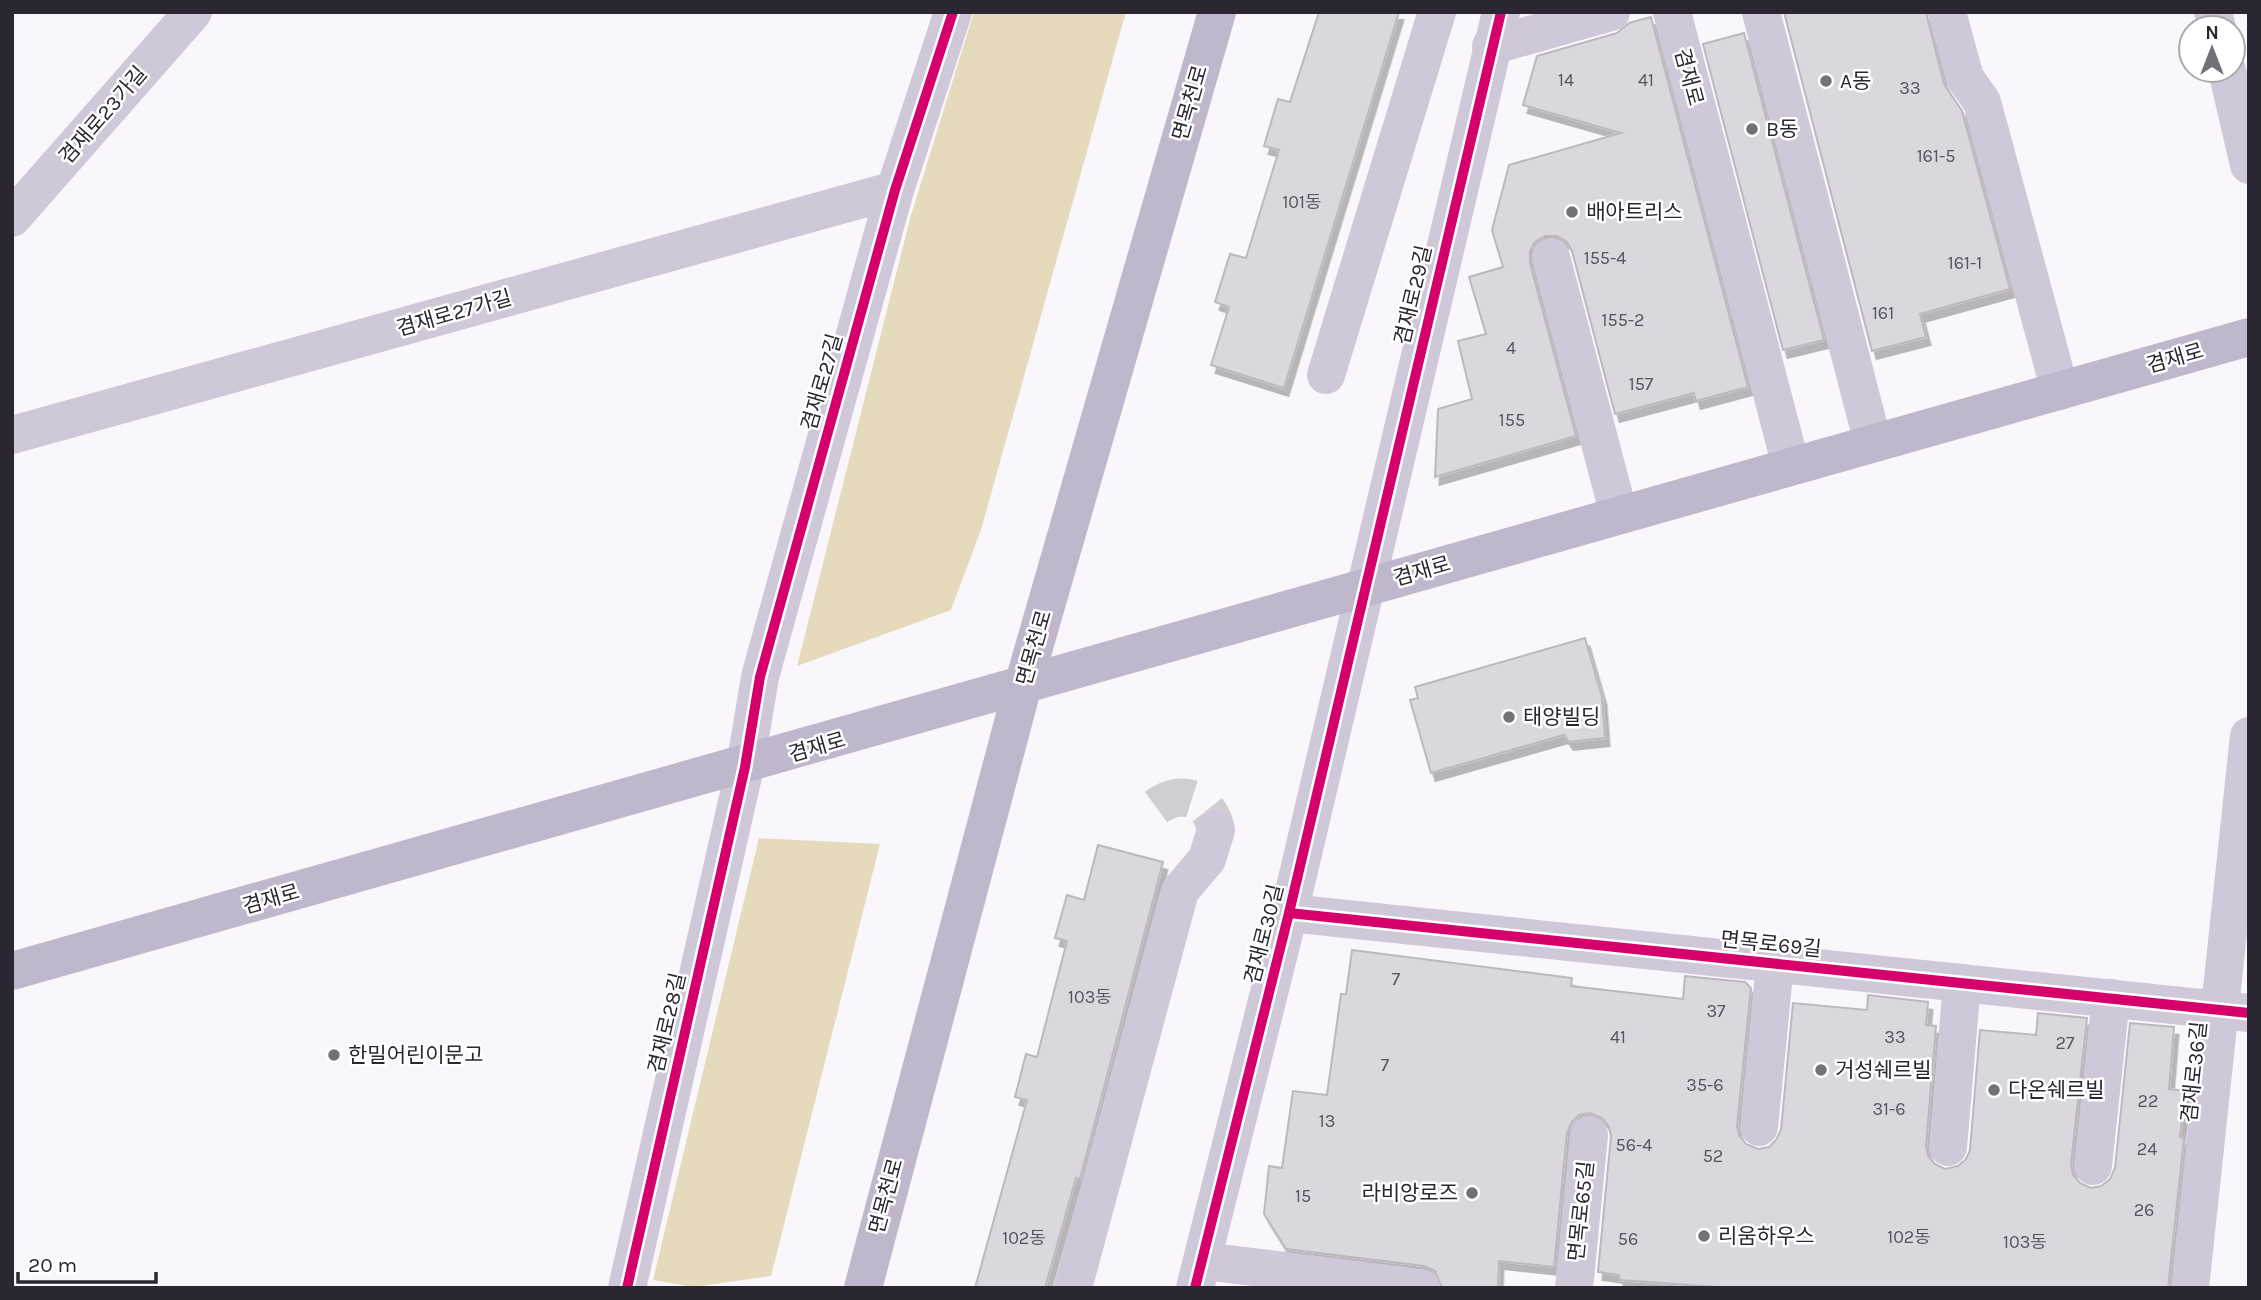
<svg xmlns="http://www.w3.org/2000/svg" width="2261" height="1300" font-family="Karla,'Noto Sans KR',sans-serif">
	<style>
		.green { fill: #e6dabc }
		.building { fill: #dad7de; stroke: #bbb8bf; stroke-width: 2; filter: url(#shadow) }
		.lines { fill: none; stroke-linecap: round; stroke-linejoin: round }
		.minor-tunnel { stroke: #d0cdd3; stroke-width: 38; stroke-dasharray: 38 19; stroke-linecap: butt }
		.minor { stroke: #cfc8d9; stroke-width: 38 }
		.major { stroke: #c1b7cd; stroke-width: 38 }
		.cycleway-casing { stroke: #fff; stroke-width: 15 }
		.cycleway { stroke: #d6006c; stroke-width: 10 }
		.poi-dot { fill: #737078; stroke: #fff; stroke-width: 2.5 }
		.labels { text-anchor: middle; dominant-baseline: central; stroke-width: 5; stroke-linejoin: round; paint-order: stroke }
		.number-label { font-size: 18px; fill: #57535d }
		.street-label { font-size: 21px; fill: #2b2732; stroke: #fff }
		.poi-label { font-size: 21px; fill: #2b2732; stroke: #fff; text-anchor: start }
	</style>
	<defs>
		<filter id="shadow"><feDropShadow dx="4.5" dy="8" stdDeviation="0" flood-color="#0004"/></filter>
	</defs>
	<rect width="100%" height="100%" fill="#f9f7fb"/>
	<g class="green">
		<polygon points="974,12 1126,12 981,530 951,610 797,666 911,215"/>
		<polygon points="759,838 880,844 771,1276 693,1287 653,1280"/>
	</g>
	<g class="building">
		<polygon points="1319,12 1399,12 1284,388 1211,365 1229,307 1215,302 1230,254 1246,258 1279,150 1264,146 1278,99 1290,102"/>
		<polygon points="1784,12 1926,12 1944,84 1962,111 2010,289 1920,314 1926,337 1872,351"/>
		<polygon points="1651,17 1748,387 1696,401 1694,393 1615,414 1572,251 1567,242 1557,236 1545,236 1535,242 1530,251 1530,263 1576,436 1435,477 1438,409 1472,399 1458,341 1486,334 1469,277 1503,267 1492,230 1509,165 1621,133 1523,105 1537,56 1617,33 1629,23"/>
		<polygon points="1744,33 1824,340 1783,350 1703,44"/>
		<polygon points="1585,638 1602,697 1605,738 1569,742 1564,735 1431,773 1410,700 1418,698 1415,687"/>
		<polygon points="1098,845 1163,862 1080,1179 1076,1178 1045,1288 975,1288 1027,1100 1015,1097 1026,1054 1037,1057 1067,941 1055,938 1067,895 1084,900"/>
		<polygon points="1352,950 1572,978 1571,986 1683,999 1685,976 1745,982 1751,988 1737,1126 1739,1135 1746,1144 1758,1149 1769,1147 1776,1140 1781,1130 1793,1003 1867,1010 1868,995 1928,1002 1926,1025 1936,1026 1926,1146 1928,1156 1935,1164 1945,1169 1958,1166 1966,1159 1970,1150 1980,1030 2036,1035 2038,1013 2087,1018 2071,1164 2073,1175 2080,1183 2091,1188 2101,1186 2110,1179 2115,1168 2130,1023 2174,1027 2169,1089 2186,1091 2180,1137 2184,1138 2168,1288 1732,1288 1619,1280 1619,1275 1598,1272 1611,1136 1609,1127 1602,1118 1590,1113 1579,1115 1572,1122 1567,1133 1554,1267 1499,1261 1498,1288 1442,1288 1435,1271 1424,1266 1286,1249 1264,1214 1269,1166 1282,1168 1293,1091 1327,1095 1341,994 1346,994"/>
	</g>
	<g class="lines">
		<path class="minor-tunnel" d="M 1156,807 C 1182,788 1210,799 1216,830"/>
		<g class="minor">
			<polyline points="1672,12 1791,466"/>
			<polyline points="1761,12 1873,443"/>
			<polyline points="1947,12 1965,78 1982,102 2060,391"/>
			<polyline points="2213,12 2217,28"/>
			<polyline points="1491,46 1611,12"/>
			<polyline points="2227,70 2249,165"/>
			<polyline points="12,218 193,12"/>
			<polyline points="1551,257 1619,515"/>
			<polyline points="1326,375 1437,12"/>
			<polyline points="12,435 895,190"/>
			<polyline points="1289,913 2249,1013"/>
			<polyline points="1759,1127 1775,964"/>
			<polyline points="1948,1147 1962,983"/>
			<polyline points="2093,1166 2111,998"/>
			<polyline points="1204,1261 1421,1288"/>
			<polyline points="627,1288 745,767 760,677 895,190 953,12"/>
			<polyline points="1073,1288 1180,891 1207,859 1216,830"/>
			<polyline points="1195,1288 1289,913 1501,12"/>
			<polyline points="1574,1288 1589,1135"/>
			<polyline points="2190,1288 2249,736"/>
		</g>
		<g class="major">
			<path d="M 12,971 C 759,763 1504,550 2249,337"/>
			<polyline points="863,1288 1022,689 1217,12"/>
		</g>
		<defs>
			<g id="cycleway">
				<polyline points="1289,913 2249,1013"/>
				<polyline points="627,1288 745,767 760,677 895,190 953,12"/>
				<polyline points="1195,1288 1289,913 1501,12"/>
			</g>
		</defs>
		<use href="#cycleway" class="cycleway-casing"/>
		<use href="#cycleway" class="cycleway"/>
	</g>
	<g class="poi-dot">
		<circle cx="1826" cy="81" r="7"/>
		<circle cx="1752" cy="129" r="7"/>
		<circle cx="1572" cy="212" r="7"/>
		<circle cx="1509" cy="717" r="7"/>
		<circle cx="334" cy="1055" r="7"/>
		<circle cx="1821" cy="1070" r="7"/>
		<circle cx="1994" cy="1090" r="7"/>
		<circle cx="1472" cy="1193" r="7"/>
		<circle cx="1704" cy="1236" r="7"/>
	</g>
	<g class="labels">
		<g class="number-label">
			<text x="1566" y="80">14</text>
			<text x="1646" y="80">41</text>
			<text x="1910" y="88">33</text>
			<text x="1936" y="156">161-5</text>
			<text x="1302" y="202">101동</text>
			<text x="1605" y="258">155-4</text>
			<text x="1965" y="263">161-1</text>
			<text x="1883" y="313">161</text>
			<text x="1623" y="320">155-2</text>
			<text x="1511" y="348">4</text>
			<text x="1641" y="384">157</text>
			<text x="1512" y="420">155</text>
			<text x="1396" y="979">7</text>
			<text x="1090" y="997">103동</text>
			<text x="1716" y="1011">37</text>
			<text x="1618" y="1037">41</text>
			<text x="1895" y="1037">33</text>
			<text x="2065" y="1043">27</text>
			<text x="1385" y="1065">7</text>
			<text x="1705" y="1085">35-6</text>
			<text x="2148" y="1101">22</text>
			<text x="1889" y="1109">31-6</text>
			<text x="1327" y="1121">13</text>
			<text x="1634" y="1145">56-4</text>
			<text x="2147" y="1149">24</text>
			<text x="1713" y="1156">52</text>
			<text x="1303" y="1196">15</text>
			<text x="2144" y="1210">26</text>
			<text x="1909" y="1237">102동</text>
			<text x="1024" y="1238">102동</text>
			<text x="1628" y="1239">56</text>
			<text x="2025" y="1242">103동</text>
		</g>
		<g class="street-label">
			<text transform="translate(1689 77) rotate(75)">겸재로</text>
			<text transform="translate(1190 103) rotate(-74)">면목천로</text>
			<text transform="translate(103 115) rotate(-49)">겸재로23가길</text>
			<text transform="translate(1413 295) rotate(-77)">겸재로29길</text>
			<text transform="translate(454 313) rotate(-16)">겸재로27가길</text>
			<text transform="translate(2175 358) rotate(-16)">겸재로</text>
			<text transform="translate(822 382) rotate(-74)">겸재로27길</text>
			<text transform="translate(1422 571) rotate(-16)">겸재로</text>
			<text transform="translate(1034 648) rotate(-74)">면목천로</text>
			<text transform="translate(817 747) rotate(-16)">겸재로</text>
			<text transform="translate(271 899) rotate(-16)">겸재로</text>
			<text transform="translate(1264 934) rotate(-76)">겸재로30길</text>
			<text transform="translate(1771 944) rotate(6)">면목로69길</text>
			<text transform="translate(667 1023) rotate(-77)">겸재로28길</text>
			<text transform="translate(2194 1072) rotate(-84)">겸재로36길</text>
			<text transform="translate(886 1196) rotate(-75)">면목천로</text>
			<text transform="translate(1581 1211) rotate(-84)">면목로65길</text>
		</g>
		<g class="poi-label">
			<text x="1840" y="81">A동</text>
			<text x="1766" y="129">B동</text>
			<text x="1586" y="212">배아트리스</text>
			<text x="1523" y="717">태양빌딩</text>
			<text x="348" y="1055">한밀어린이문고</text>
			<text x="1835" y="1070">거성쉐르빌</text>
			<text x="2008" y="1090">다온쉐르빌</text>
			<text x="1458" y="1193" text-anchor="end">라비앙로즈</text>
			<text x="1718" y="1236">리움하우스</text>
		</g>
	</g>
	<rect width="2261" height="1300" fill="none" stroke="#2b2732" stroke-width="28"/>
	<g transform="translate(2212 49)"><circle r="33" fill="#ffffff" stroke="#aaa9ad" stroke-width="2"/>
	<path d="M0-5L12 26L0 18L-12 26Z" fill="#737078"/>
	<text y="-10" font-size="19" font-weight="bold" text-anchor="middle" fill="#2b2732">N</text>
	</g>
	<path d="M18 1272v10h138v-10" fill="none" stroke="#2b2732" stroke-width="3.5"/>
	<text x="28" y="1272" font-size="21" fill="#2b2732" stroke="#ffffff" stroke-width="5" paint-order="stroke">20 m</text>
</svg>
